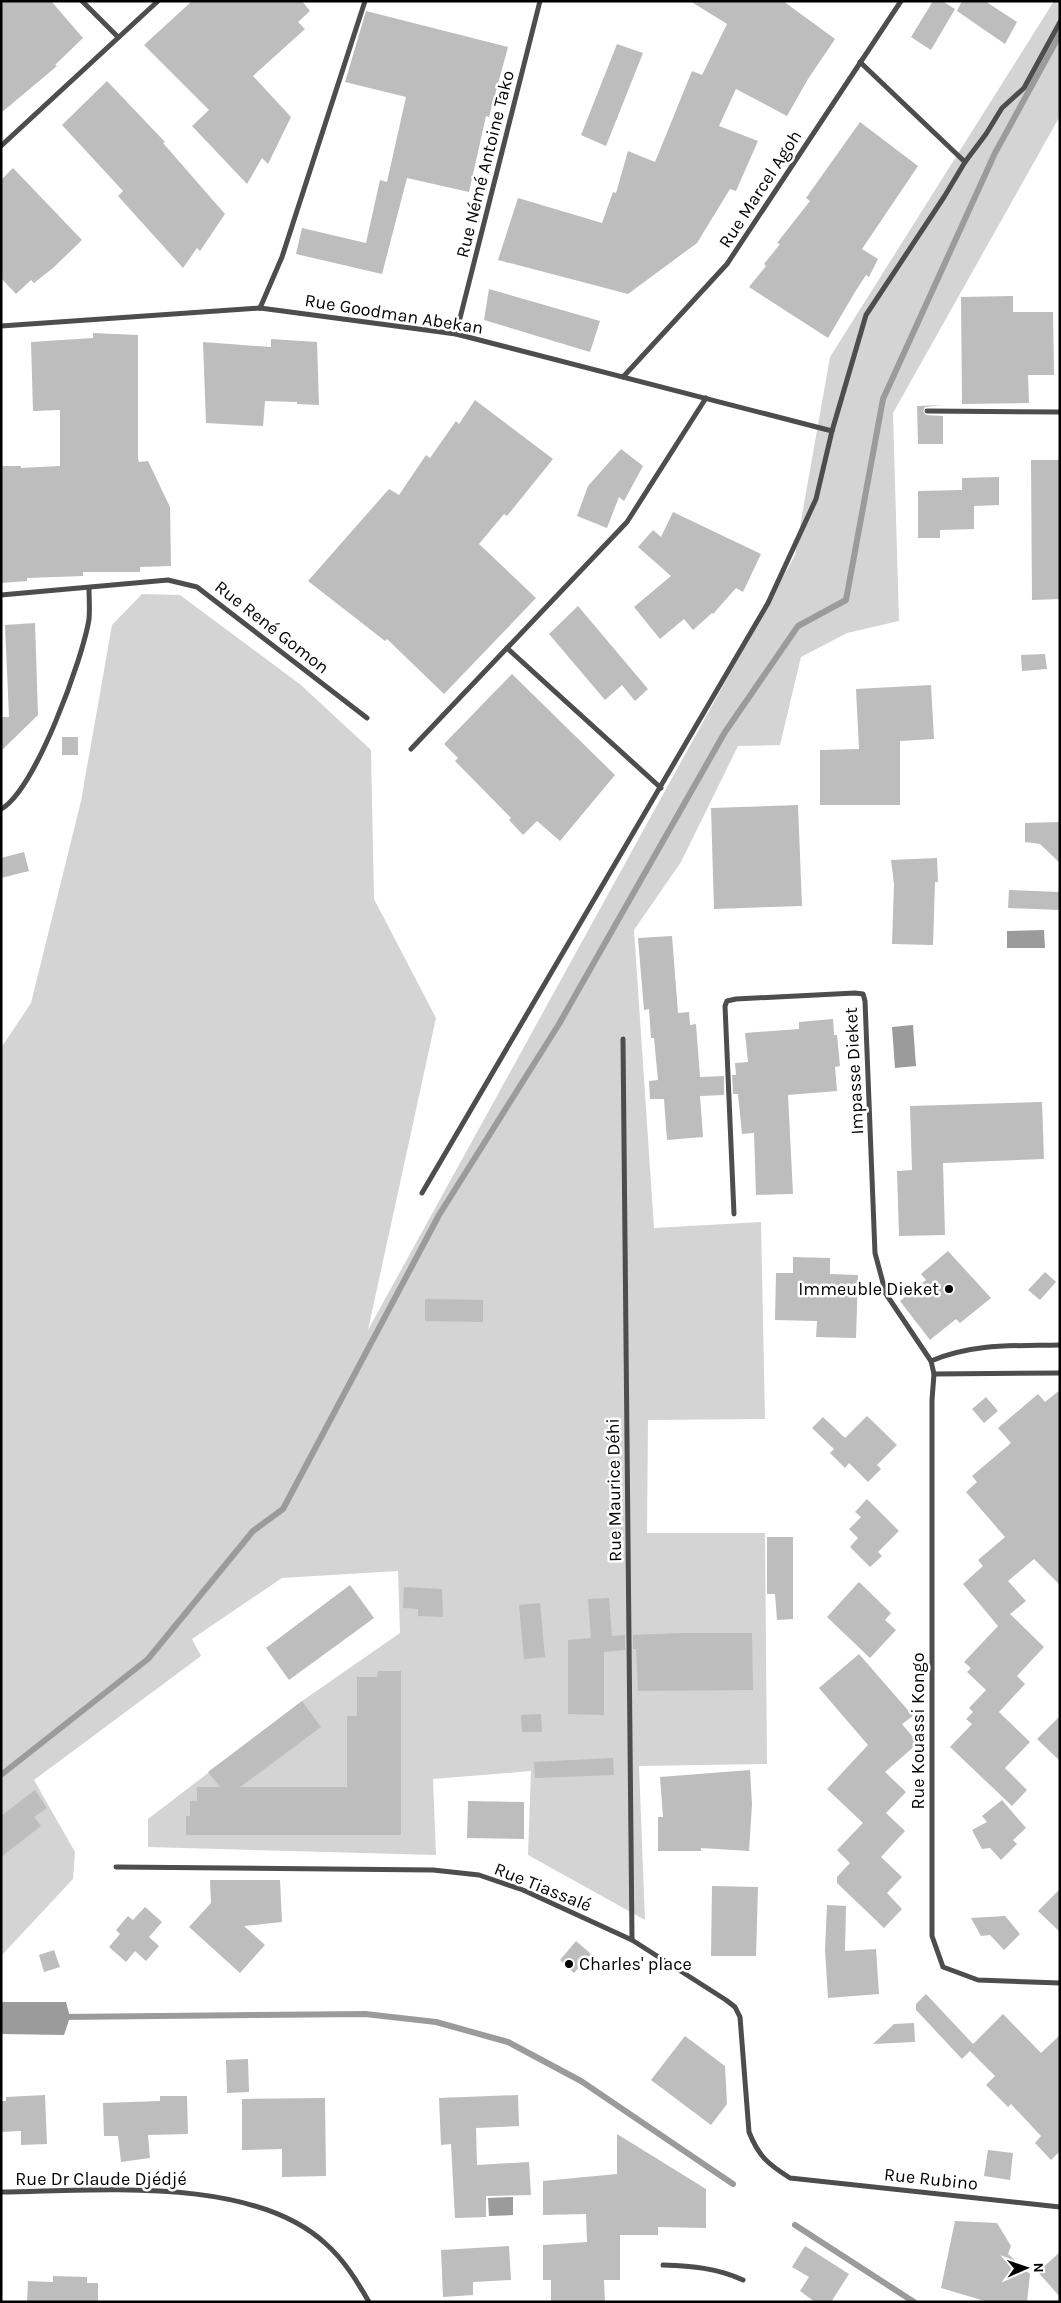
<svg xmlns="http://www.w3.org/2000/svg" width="1061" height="2303" font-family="Karla,sans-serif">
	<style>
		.green { fill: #d4d4d4 }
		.water { fill: #9b9b9b }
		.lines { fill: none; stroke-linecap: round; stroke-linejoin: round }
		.stream { stroke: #9b9b9b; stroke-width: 6 }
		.building { fill: #bdbdbd }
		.minor { stroke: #4d4d4d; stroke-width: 5 }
		.poi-dot { fill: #000; stroke: #fff; stroke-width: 2 }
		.labels { text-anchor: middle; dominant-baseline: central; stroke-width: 5; stroke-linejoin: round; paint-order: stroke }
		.street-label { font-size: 18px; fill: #000; stroke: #fff }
		.poi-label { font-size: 18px; fill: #000; stroke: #fff; text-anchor: end }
	</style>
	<rect width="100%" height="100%" fill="#fff"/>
	<polygon class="green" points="1054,1 1060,1 1060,116 893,413 899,621 847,633 801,657 780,745 738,746 681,862 634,930 654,1228 761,1222 765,1419 648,1420 647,1533 765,1533 767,1764 639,1766 645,1920 528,1855 531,1771 433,1779 436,1855 148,1847 148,1819 302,1701 400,1633 398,1571 282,1578 192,1639 201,1656 34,1780 75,1852 73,1879 1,1956 1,1048 31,1003 81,801 112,625 142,594 180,595 301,685 371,750 374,899 436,1018 368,1330 795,555 830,357"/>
	<g class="water">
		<polygon points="1044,930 1045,948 1007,948 1007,931"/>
		<polygon points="913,1025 916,1066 895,1068 892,1027"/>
		<polygon points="1,2002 66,2002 70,2017 64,2035 1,2034"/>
		<polygon points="513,2197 513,2215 489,2216 488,2198"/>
	</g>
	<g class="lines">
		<g class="stream">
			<polyline points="1,1775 148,1659 253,1531 283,1509 439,1215 559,1024 725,732 798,626 846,600 883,399 995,153 1060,34"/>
			<polyline points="61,2017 365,2014 436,2022 508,2042 581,2081 733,2184"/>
			<polyline points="795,2225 914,2302"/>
		</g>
	</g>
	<g class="building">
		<polygon points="1,1 51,1 83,38 55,65 57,66 1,113"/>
		<polygon points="192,1 302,1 310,11 298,22 305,29 253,76 291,117 268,164 262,158 247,184 192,126 209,110 144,45"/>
		<polygon points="690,1 783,1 835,39 808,79 787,116 736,89 719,126 758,141 736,191 730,189 697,243 628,294 498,260 518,198 602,223 613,192 616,193 628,151 655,162 692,71 702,75 727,24"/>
		<polygon points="933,1 942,1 955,9 931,50 911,37"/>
		<polygon points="962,1 985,1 1017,22 1005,44 957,11"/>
		<polygon points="366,11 508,47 489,117 486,116 469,192 407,178 382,274 296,254 302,228 366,243 380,180 387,182 406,97 345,82"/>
		<polygon points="617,44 643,53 606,146 581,135"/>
		<polygon points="107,81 165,142 163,143 225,214 200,251 197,248 183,268 118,196 123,191 62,125"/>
		<polygon points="860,122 918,166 862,249 878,259 869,277 866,275 855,292 828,338 749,287 766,266 764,264 780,244 777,243 810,201 806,198"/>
		<polygon points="13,168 82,240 53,268 34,283 31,280 16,294 1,278 1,180"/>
		<polygon points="489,289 600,321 590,352 484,320"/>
		<polygon points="1013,296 1013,312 1053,312 1054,375 1028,375 1029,403 962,404 961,297"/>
		<polygon points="93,333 138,335 138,459 139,462 148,461 170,507 171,566 140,567 140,572 83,572 83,576 27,578 27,581 1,583 1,466 21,466 21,468 60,466 60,410 33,411 31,342 93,338"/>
		<polygon points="271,339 317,342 319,405 297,404 297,402 265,401 263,426 206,423 203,342 271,347"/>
		<polygon points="475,400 553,459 507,516 504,514 479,544 536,598 444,694 387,639 385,641 308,581 389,489 399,495 426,455 430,458 456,421 459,424"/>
		<polygon points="943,405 925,407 923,411 926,415 943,416 943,444 918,444 917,406"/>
		<polygon points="621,449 643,466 624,501 619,497 607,528 577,516 588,486"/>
		<polygon points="1031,460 1060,460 1060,599 1032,600"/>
		<polygon points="999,477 999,505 974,506 974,529 940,530 940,538 918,538 918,491 962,490 962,478"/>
		<polygon points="673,512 761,554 743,592 736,588 713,614 712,613 693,630 684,619 660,639 634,607 671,576 638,547 653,530 661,537"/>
		<polygon points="578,606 648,689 635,701 622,685 605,700 549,634"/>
		<polygon points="35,623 38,715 1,751 1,717 9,717 5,625"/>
		<polygon points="1045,654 1047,669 1022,671 1021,655"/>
		<polygon points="512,674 615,775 560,841 537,821 523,835 509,820 511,818 455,761 458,758 444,744"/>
		<polygon points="931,685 934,739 900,741 900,805 820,805 820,750 859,749 856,689"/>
		<rect x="62" y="737" width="16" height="18"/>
		<polygon points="798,805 802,906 714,909 711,808"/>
		<polygon points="1060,822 1060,863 1040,844 1025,842 1025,823"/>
		<polygon points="24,852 29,871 1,878 1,858"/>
		<polygon points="937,858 938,882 935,882 933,945 892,944 894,884 891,860"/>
		<polygon points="1009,890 1060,892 1060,910 1008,908"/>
		<polygon points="672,936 678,1013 689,1012 690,1025 696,1024 700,1077 724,1076 724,1095 700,1096 703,1137 667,1140 664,1099 650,1099 649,1081 658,1080 654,1038 651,1038 649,1009 644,1010 638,938"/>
		<polygon points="833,1019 834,1035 837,1035 840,1066 835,1067 837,1091 788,1095 793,1194 756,1195 754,1133 742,1134 738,1094 733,1094 732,1075 736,1075 735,1063 748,1062 745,1033 799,1029 799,1022"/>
		<polygon points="1042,1102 1044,1159 943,1163 945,1235 899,1236 897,1171 912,1170 910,1106"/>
		<polygon points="948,1251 991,1298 960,1323 956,1319 930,1340 900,1301 926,1280 921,1274"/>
		<polygon points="793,1257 830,1258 830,1274 858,1275 856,1338 816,1337 817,1321 775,1320 776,1273 793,1273"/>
		<polygon points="1045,1272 1056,1282 1040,1300 1028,1290"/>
		<polygon points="425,1299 483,1300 483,1322 425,1321"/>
		<polygon points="1060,1390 1060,1585 1034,1559 1008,1581 1026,1601 1010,1614 1044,1647 1017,1676 1025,1684 999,1712 1030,1742 1005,1768 1027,1790 1012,1806 950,1747 972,1724 966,1719 973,1712 969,1708 986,1690 967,1672 971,1668 964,1662 998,1626 963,1584 983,1566 978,1560 1005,1537 966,1492 977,1482 972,1476 1011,1443 998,1428 1038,1394 1045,1402"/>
		<polygon points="986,1397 998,1411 984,1423 972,1409"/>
		<polygon points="867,1416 897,1445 877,1465 881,1469 868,1482 849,1463 845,1468 830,1453 834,1449 812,1428 823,1417 845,1438"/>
		<polygon points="867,1499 899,1531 878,1552 882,1556 870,1567 850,1547 858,1538 849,1529 861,1517 855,1512"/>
		<polygon points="767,1537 793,1537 793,1619 777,1620 775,1594 767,1594"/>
		<polygon points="859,1582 891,1613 885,1620 896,1630 870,1658 827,1617"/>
		<polygon points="350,1585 374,1618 289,1680 266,1648"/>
		<polygon points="404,1587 442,1589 443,1617 418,1616 418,1609 403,1608"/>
		<polygon points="609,1598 612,1636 625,1635 625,1650 604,1652 604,1715 568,1714 568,1640 591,1638 588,1599"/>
		<polygon points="540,1603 545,1657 524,1659 519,1605"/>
		<polygon points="679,1633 752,1633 753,1690 638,1691 636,1649 633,1649 633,1635"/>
		<polygon points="859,1654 913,1716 902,1724 918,1743 885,1772 906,1792 886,1813 905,1831 881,1857 902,1877 887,1893 902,1909 884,1928 837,1883 837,1877 850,1863 837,1850 863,1823 827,1789 868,1745 819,1688"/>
		<polygon points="378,1671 401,1671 401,1835 186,1835 186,1816 190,1816 190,1801 197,1801 197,1787 220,1787 208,1772 302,1701 321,1727 240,1787 347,1787 347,1716 357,1716 357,1677 377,1677"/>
		<polygon points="541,1714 542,1732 522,1732 521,1715"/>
		<polygon points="1060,1716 1060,1761 1037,1739"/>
		<polygon points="613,1758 614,1775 535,1778 534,1762"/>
		<polygon points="750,1770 752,1804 749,1851 701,1848 701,1851 658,1851 658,1817 663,1817 660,1777"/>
		<polygon points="35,1790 47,1808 34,1817 41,1826 1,1857 1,1816"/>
		<polygon points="1002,1800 1026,1828 1013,1840 1017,1844 1001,1860 990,1848 982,1849 972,1830 987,1822 982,1816"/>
		<polygon points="468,1801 524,1802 524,1839 467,1838"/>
		<polygon points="210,1880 280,1880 282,1922 244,1926 265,1945 240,1973 189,1927 211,1903"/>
		<polygon points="712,1886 758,1887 756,1956 711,1956"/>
		<polygon points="1060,1889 1060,1932 1038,1911"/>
		<polygon points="827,1905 846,1906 845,1951 876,1949 879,1994 828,1998 825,1950"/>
		<polygon points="145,1907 162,1922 149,1937 159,1946 146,1961 135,1951 126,1962 109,1947 120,1934 116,1930 128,1916 133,1920"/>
		<polygon points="1005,1916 1020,1934 1004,1950 990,1935 981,1936 971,1918"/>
		<polygon points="576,1941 591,1954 574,1973 560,1960"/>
		<polygon points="54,1950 60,1967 44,1972 39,1955"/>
		<polygon points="926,1994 973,2044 1003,2014 1041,2053 1060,2035 1060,2151 1051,2160 1035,2143 1041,2136 1011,2104 1008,2107 986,2085 995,2076 970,2051 962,2059 916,2010 916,2004"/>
		<polygon points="914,2023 915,2042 873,2044 894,2024"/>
		<polygon points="685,2036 725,2066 727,2104 711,2125 651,2080"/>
		<polygon points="248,2059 249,2092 227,2093 226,2060"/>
		<polygon points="45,2095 47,2144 21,2145 21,2131 1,2132 1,2101 6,2101 6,2097"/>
		<polygon points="518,2095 519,2126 476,2128 477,2165 529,2162 531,2195 486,2196 486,2217 455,2218 451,2144 441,2145 439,2098"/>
		<polygon points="160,2096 187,2096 188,2134 148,2135 150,2158 121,2162 118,2136 104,2136 103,2103 160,2101"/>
		<polygon points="325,2098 326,2176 282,2177 282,2149 242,2150 242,2099"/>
		<polygon points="617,2134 706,2189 706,2228 658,2227 658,2235 620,2235 620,2280 604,2280 605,2302 551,2302 551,2280 543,2280 543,2245 587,2242 586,2214 543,2215 543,2181 617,2174"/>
		<polygon points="988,2150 1013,2153 1010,2180 984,2176"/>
		<polygon points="955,2221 997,2223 1011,2246 1008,2254 1030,2274 1027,2302 988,2302 941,2288"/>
		<polygon points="509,2246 511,2280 473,2282 473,2295 443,2297 441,2250"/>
		<polygon points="805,2246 849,2274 831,2302 815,2302 800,2291 809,2277 792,2267"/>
		<polygon points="1060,2252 1060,2297 1038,2272"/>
		<polygon points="53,2276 87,2277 87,2283 98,2283 98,2302 27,2302 28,2281 53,2282"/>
	</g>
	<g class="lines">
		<g class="minor">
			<polyline points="82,1 118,37"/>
			<polyline points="860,62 965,162 986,134 1002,108 1024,88 1060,22"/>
			<polyline points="1,146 158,1"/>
			<polyline points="260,308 282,257 365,1"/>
			<polyline points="1,326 260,308 456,334 832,431"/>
			<polyline points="456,334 540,1"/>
			<polyline points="623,377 727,264 901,1"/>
			<polyline points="927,411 1060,412"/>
			<polyline points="1,595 168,580 197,587 367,718"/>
			<polyline points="507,648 661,788"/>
			<polyline points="411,749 627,522 706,398"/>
			<path d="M 1,809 C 35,791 83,658 89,619 C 90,609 89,598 89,588"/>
			<polyline points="623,1039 632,1940"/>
			<polyline points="422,1193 768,603 816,499 832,431 866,315 944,197 965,162"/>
			<polyline points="734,1214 725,1006 727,1001 736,999 855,993 863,994 865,1001 875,1253 886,1294 931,1361"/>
			<path d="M 1060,1345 C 1014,1346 974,1343 931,1361 L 934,1374 L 932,1400 L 932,1936 L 943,1967 L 978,1980 L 1060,1983"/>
			<polyline points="934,1374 1060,1373"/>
			<path d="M 116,1867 L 433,1870 L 479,1875 L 523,1890 L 632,1940 L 726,2000 L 735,2007 L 740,2017 L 749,2132 C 759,2157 768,2164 790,2178 L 1060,2207"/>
			<path d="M 1,2192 C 96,2191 252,2175 326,2244 C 344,2260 357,2281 369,2302"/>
			<path d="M 663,2265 C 692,2266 717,2268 743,2280"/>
		</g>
	</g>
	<g class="poi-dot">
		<circle cx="949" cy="1289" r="5"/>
		<circle cx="569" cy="1964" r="5"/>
	</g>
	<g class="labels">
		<g class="street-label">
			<text transform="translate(485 164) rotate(-76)">Rue Némé Antoine Tako</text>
			<text transform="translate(760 189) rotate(-57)">Rue Marcel Agoh</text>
			<text transform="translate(394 314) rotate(9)">Rue Goodman Abekan</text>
			<text transform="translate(272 627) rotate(38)">Rue René Gomon</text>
			<text transform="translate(854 1071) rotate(-93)">Impasse Dieket</text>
			<text transform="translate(614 1490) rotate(-91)">Rue Maurice Déhi</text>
			<text transform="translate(918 1731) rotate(-90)">Rue Kouassi Kongo</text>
			<text transform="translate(543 1887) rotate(22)">Rue Tiassalé</text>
			<text x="101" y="2179">Rue Dr Claude Djédjé</text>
			<text transform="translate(931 2179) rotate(6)">Rue Rubino</text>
		</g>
		<g class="poi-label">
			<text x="939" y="1289">Immeuble Dieket</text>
			<text x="579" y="1964" text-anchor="start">Charles' place</text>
		</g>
	</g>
	<rect width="1061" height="2303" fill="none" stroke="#000000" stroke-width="5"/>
	<g transform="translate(1026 2268) rotate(88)" stroke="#ffffff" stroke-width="4" paint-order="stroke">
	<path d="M0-4L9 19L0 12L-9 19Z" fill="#000000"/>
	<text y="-8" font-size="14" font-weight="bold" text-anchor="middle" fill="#000000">N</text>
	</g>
</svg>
